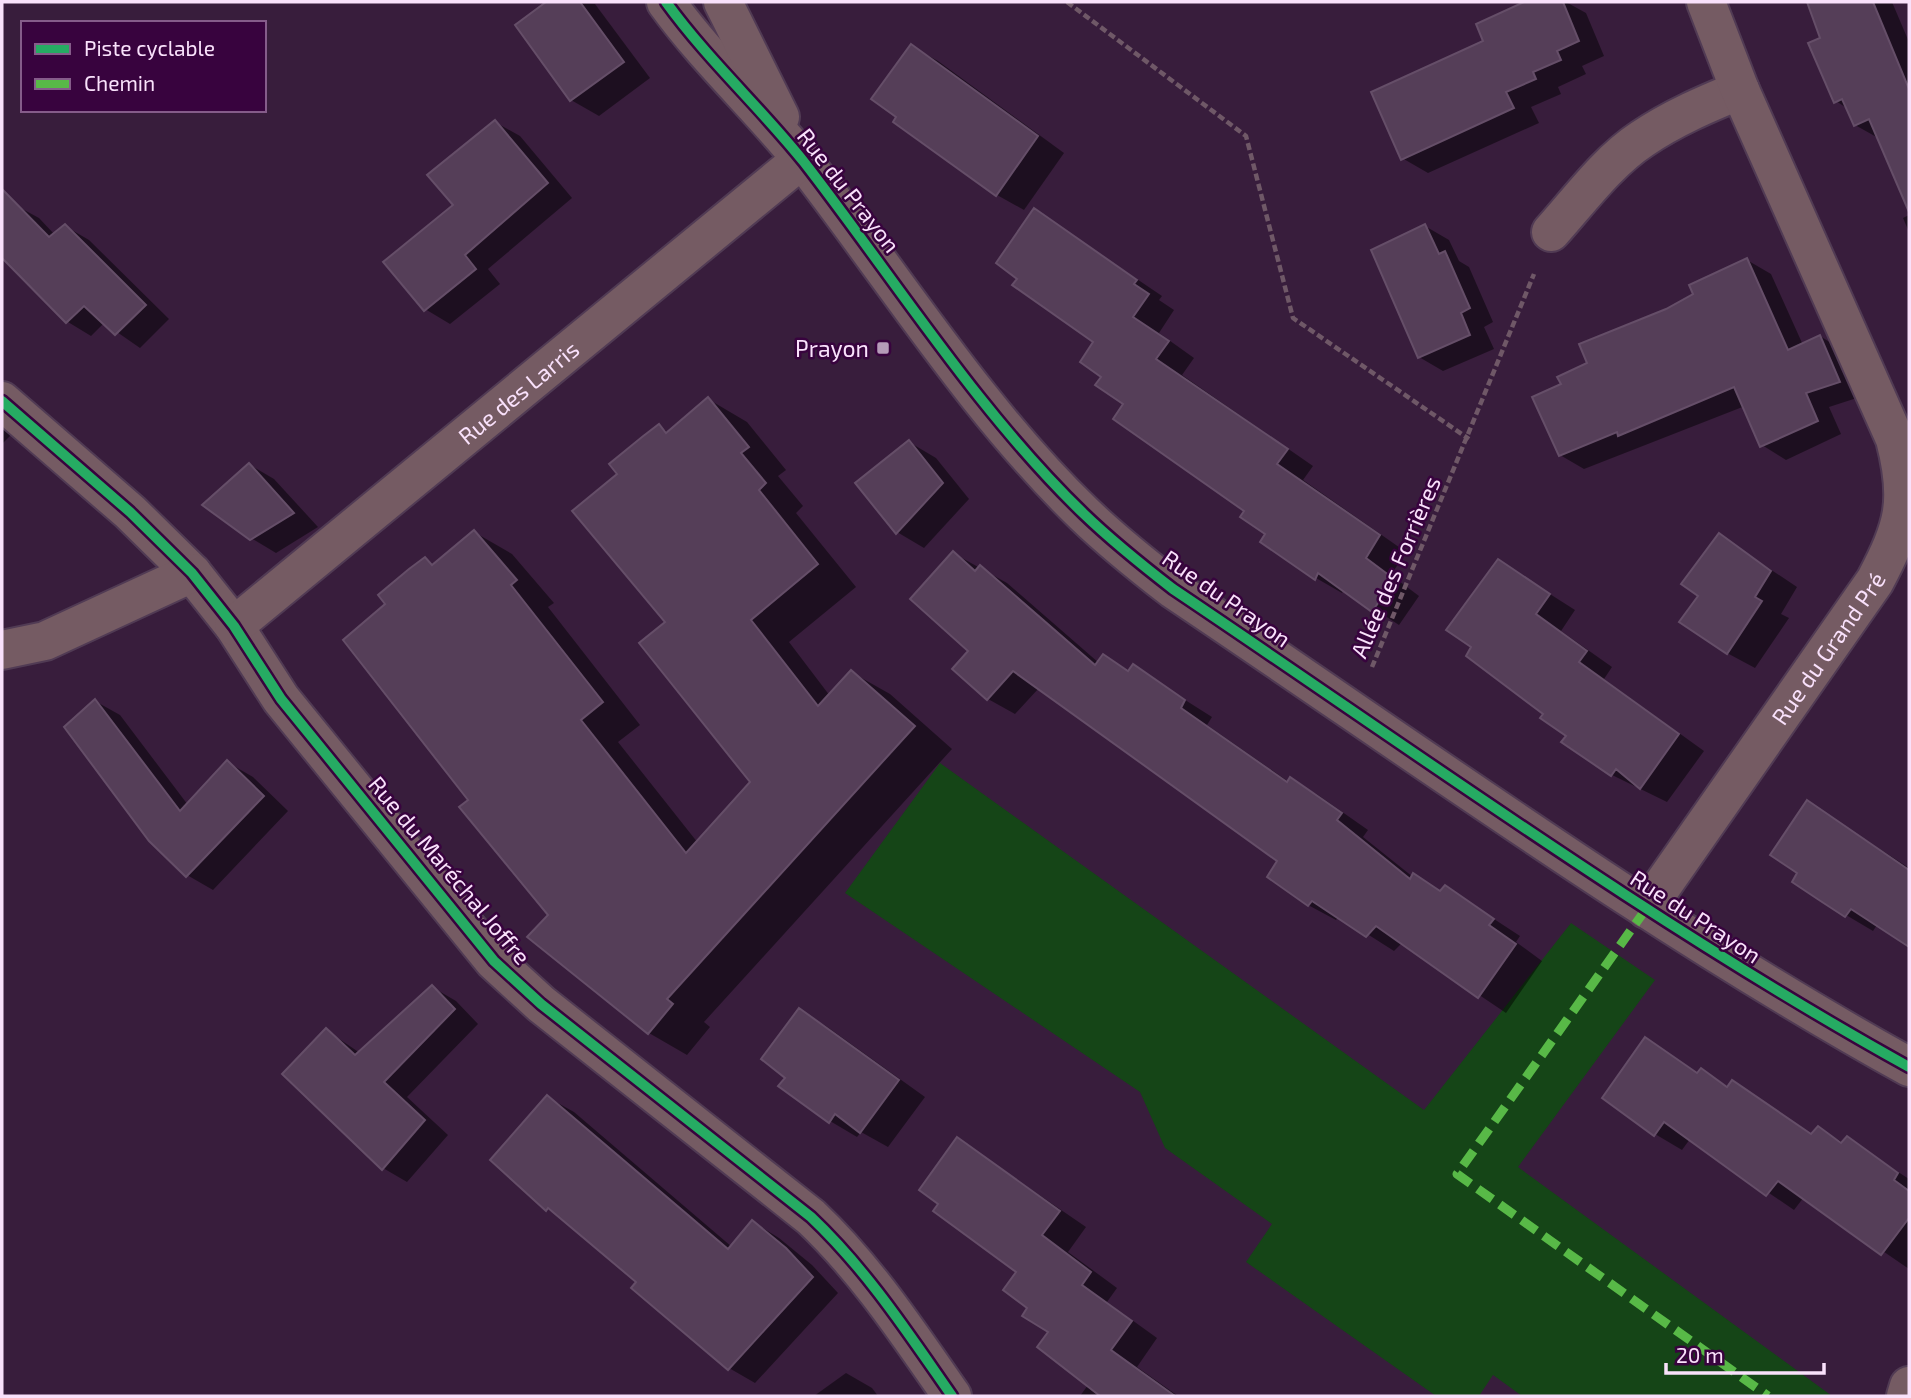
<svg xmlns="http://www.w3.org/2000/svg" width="1911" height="1398" font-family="'Exo 2',sans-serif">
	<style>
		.green { fill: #154517 }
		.shadow { fill: #0007 }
		.building { fill: #553e58; stroke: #654e68; stroke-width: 2 }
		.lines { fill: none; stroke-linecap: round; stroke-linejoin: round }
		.minor-casing { stroke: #513b54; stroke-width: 42 }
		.path { stroke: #6f5867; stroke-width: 4.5; stroke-dasharray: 7 3.5; stroke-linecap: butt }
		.minor { stroke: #755b63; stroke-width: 38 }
		.quiet { stroke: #58b947; stroke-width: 9; stroke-dasharray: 18 9; stroke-linecap: butt }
		.cycleway-casing { stroke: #38033e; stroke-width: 15 }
		.cycleway { stroke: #26ab63; stroke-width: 10 }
		.poi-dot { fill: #b59cb8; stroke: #38033e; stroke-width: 2.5 }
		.labels { text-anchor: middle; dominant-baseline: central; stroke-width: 5; stroke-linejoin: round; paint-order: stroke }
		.street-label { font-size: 23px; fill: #f9e1fb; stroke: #38033e }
		.poi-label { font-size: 23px; fill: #f9e1fb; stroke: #38033e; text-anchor: end }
	</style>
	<rect width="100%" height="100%" fill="#381d3c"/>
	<polygon class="green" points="940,763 1424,1110 1571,923 1655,980 1518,1167 1832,1396 1522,1396 1493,1375 1479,1396 1436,1396 1246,1262 1272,1224 1165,1148 1140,1092 845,893"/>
	<g class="shadow">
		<polygon points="549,2 595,4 650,78 599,116 571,100 517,25"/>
		<polygon points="1529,2 1544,6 1566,2 1586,13 1604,56 1582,66 1586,74 1558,87 1561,94 1531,107 1539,123 1428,173 1402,158 1485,42 1478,25"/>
		<polygon points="1808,2 1892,2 1909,42 1909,207 1880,139 1855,125 1848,109 1836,101 1823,38"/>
		<polygon points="911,46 938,61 1064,153 1024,210 997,195"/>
		<polygon points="495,122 520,136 572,198 488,269 500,284 450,324 425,309 456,205"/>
		<polygon points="15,205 39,218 55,235 65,226 89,240 169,319 140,348 104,323 91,336 68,322 2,256 2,216"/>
		<polygon points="1035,210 1162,296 1159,300 1174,310 1159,333 1194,358 1182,375 1313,466 1303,480 1406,552 1391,575 1419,596 1399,625 1344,589 1342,593 1316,578 1267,534 1247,510 1126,403 1103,377 1096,342 1019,278"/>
		<polygon points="1909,215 1909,232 1903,218"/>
		<polygon points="1425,226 1449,240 1459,261 1469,267 1493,322 1484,327 1494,349 1443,371 1419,357"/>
		<polygon points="1747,260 1771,274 1803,345 1820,336 1844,351 1863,396 1829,407 1841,434 1786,460 1762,445 1745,406 1584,469 1560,455 1563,385 1666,310"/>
		<polygon points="708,399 747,422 786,470 778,476 803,506 796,513 856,587 789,642 830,696 851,672 890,694 952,749 704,1022 710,1027 687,1055 649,1033 550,915 470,801 388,604 425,559 435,565 474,532 512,554 554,603 548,607 640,725 618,742 698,843 752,782 668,622 619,474 659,426 669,433"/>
		<polygon points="2,421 13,433 2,444"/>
		<polygon points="909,442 936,458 969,499 924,548 897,532"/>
		<polygon points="250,465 274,479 318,527 276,553 251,538"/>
		<polygon points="1719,535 1797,587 1781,614 1789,618 1755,668 1727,653 1700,596"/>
		<polygon points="953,553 1007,583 1099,663 1104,656 1130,671 1133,667 1212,717 1207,725 1289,782 1291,779 1318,795 1368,830 1363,837 1413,877 1442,892 1445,887 1520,936 1516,942 1542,961 1506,1013 1402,943 1394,951 1339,916 1336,920 1308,905 1280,861 1039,688 1015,714 988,699 970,650"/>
		<polygon points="1498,561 1575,610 1561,631 1612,667 1604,679 1704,751 1667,802 1612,775 1564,742 1568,735 1473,647"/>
		<polygon points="95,701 120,715 188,805 227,762 253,777 288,811 213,890 187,875"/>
		<polygon points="1808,802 1909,868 1909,948 1877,925 1873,931 1846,915"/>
		<polygon points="432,987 456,1001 478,1024 407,1097 448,1135 407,1182 383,1168 326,1030 360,1053"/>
		<polygon points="799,1010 826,1026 925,1097 888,1147 861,1132 857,1137 830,1121 787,1077"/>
		<polygon points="1646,1040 1699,1074 1701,1071 1729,1087 1733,1082 1813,1135 1818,1128 1844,1143 1847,1139 1909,1179 1909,1269 1804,1197 1794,1210 1690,1139 1682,1150 1655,1134"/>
		<polygon points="547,1097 574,1112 732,1247 753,1222 779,1238 812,1265 838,1293 755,1383 729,1368 639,1282 562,1218 547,1209"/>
		<polygon points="958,1139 1086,1227 1068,1252 1117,1288 1107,1302 1157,1338 1137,1367 1178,1396 1080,1396 1088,1385 1030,1308 1018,1272 940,1204"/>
		<polygon points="846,1373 872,1388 878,1396 814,1396"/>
	</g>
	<g class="building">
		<polygon points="546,2 580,2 624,62 570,101 515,25"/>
		<polygon points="1524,2 1563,2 1579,41 1557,51 1561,60 1533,72 1536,79 1506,92 1514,108 1401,160 1371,92 1483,41 1476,24"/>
		<polygon points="1807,2 1873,2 1909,89 1909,212 1869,119 1854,126 1842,99 1834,103 1808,43 1820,38"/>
		<polygon points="911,44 1038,136 996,196 893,122 896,117 871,99"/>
		<polygon points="495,120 548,183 465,255 476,269 424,311 383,262 453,205 427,175"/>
		<polygon points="2,189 49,237 65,224 146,305 115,335 84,306 66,323 2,258"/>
		<polygon points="1034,208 1137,280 1134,284 1149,294 1133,317 1169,341 1156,359 1288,449 1277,464 1380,535 1366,558 1394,579 1372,612 1318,573 1315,580 1260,542 1265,534 1240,517 1244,511 1113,419 1123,404 1095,385 1101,377 1080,362 1093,342 1012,285 1017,279 996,263"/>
		<polygon points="1425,224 1439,254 1445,251 1470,308 1461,313 1470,335 1418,358 1371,250"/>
		<polygon points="1747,258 1788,350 1820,335 1840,382 1806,393 1818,421 1760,447 1734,387 1618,436 1617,432 1559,456 1532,397 1561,384 1557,377 1587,363 1579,344 1666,309 1693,294 1689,285"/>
		<polygon points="708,397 749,447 741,453 766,483 759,490 818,564 751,620 818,706 851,670 915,726 667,999 673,1004 648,1034 527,937 548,915 459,807 468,800 343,640 385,604 378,595 409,569 425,557 432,565 474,530 517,580 511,585 603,702 581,720 686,853 750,782 639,643 665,622 572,511 617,474 609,464 642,437 659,424 666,433"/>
		<polygon points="909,440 943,483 896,534 855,483"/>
		<polygon points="249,463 294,513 250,540 202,505"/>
		<polygon points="1719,533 1771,571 1755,597 1762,601 1727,654 1679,622 1698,596 1681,584"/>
		<polygon points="953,551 975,571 980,565 1095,665 1103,654 1128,671 1133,664 1185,700 1181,708 1287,782 1290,777 1342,813 1337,820 1410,879 1413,873 1440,891 1445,885 1494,919 1489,925 1516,944 1478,998 1376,926 1366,937 1312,901 1308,906 1267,877 1277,861 1013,671 987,700 952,669 968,651 910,599"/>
		<polygon points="1498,559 1550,594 1536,614 1587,651 1579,662 1679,734 1640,789 1616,769 1611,776 1561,742 1566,736 1540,718 1543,714 1466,656 1471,647 1446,630"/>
		<polygon points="95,699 180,811 227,760 264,796 186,877 149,841 64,727"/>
		<polygon points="1807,800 1909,870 1909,947 1851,909 1845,917 1819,900 1792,882 1797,873 1770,855"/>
		<polygon points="432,985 455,1009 384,1082 425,1120 382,1170 282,1074 326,1028 355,1055"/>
		<polygon points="799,1008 899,1080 860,1133 835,1114 829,1123 778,1086 785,1078 761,1059"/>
		<polygon points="1645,1037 1697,1073 1701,1068 1727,1087 1732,1080 1811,1134 1818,1126 1841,1143 1847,1136 1898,1173 1894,1180 1909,1191 1909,1218 1881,1255 1778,1181 1766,1196 1664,1122 1654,1136 1602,1098"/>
		<polygon points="547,1095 728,1249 752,1220 786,1248 813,1277 728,1370 631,1288 636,1282 548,1208 546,1211 490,1160"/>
		<polygon points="957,1137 1060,1211 1042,1235 1091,1272 1082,1285 1132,1321 1111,1350 1175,1396 1100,1396 1037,1347 1048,1332 1022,1316 1027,1308 1003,1290 1016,1272 933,1211 938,1204 919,1190"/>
	</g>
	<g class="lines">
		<defs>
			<g id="minor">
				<path d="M 666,2 C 708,60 760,107 804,162 C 894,278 978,412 1084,514 C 1112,541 1142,565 1173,589 C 1416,752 1653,925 1909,1067"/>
				<polyline points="723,2 780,117"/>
				<path d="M 1551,232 C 1579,201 1607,162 1642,139 C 1673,118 1706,104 1740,90"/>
				<path d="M 2,401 L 130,512 L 192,573 L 234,626 L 281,699 L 494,961 L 541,1004 L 811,1217 C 867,1270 908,1333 952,1396"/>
				<path id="s1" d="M 234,626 L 802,159"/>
				<polyline points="2,650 45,641 192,573"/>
				<path id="s2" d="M 1646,909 L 1875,581 C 1904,526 1911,501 1895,439 L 1740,90 L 1706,2"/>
				<polyline points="1906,1396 1909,1386"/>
			</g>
		</defs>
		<use href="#minor" class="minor-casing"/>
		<g class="path">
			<polyline points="1067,2 1246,136 1293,318 1469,439"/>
			<polyline points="1372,667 1534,274"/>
		</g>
		<use href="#minor" class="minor"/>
		<polyline class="quiet" points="1646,909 1457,1174 1768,1396"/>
		<defs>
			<g id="cycleway">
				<path d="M 666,2 C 708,60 760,107 804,162 C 894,278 978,412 1084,514 C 1112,541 1142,565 1173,589 C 1416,752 1653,925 1909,1067"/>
				<path d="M 2,401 L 130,512 L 192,573 L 234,626 L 281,699 L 494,961 L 541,1004 L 811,1217 C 867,1270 908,1333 952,1396"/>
			</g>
		</defs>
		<use href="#cycleway" class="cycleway-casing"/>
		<use href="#cycleway" class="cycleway"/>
	</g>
	<rect class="poi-dot" x="876" y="341" width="14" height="14" rx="3.5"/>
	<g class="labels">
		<g class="street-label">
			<text transform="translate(849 190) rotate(52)">Rue du Prayon</text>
			<text stroke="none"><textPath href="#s1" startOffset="368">Rue des Larris</textPath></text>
			<text transform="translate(1395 567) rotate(-67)">Allée des Forrières</text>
			<text transform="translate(1227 598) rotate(35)">Rue du Prayon</text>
			<text stroke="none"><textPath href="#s2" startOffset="318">Rue du Grand Pré</textPath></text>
			<text transform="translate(450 870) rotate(50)">Rue du Maréchal Joffre</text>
			<text transform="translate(1696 916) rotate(33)">Rue du Prayon</text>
		</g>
		<g class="poi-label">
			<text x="869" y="348">Prayon</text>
		</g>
	</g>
	<rect width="1911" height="1398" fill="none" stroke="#f9e1fb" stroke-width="7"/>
	<rect x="21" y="21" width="245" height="91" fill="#38033e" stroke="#855c8a" stroke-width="2"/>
	<rect x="35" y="44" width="35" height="10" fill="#26ab63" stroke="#855c8a" stroke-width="2"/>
	<text x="84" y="56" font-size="21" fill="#f9e1fb">Piste cyclable</text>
	<rect x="35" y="79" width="35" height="10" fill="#58b947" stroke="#855c8a" stroke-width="2"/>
	<text x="84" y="91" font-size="21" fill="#f9e1fb">Chemin</text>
	<path d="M1666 1363v10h158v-10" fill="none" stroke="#f9e1fb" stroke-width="3.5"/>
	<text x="1676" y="1363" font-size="21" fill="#f9e1fb" stroke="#38033e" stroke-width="5" paint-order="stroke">20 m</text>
</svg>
